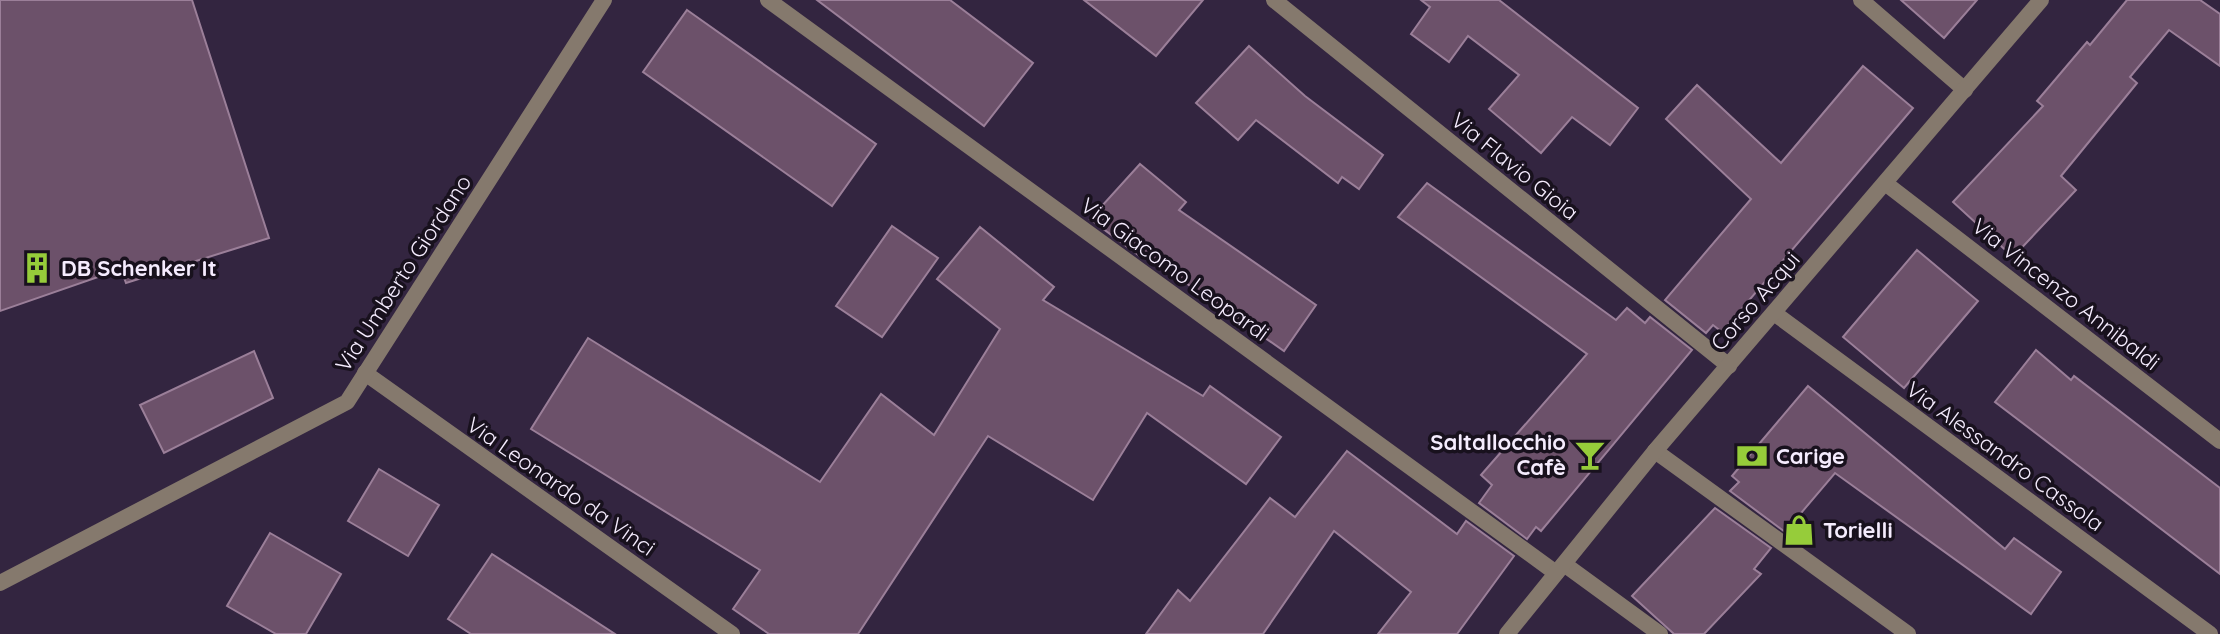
<svg xmlns="http://www.w3.org/2000/svg" width="2220" height="634" font-family="Quicksand,sans-serif">
	<style>
		.building { fill: #6c516a; stroke: #9b7f99; stroke-width: 2 }
		.lines { fill: none; stroke-linecap: round; stroke-linejoin: round }
		.minor { stroke: #85796d; stroke-width: 16 }
		.tertiary { stroke: #85796d; stroke-width: 16 }
		.labels { text-anchor: middle; dominant-baseline: central; stroke-width: 7; stroke-linejoin: round; paint-order: stroke }
		.street-label { font-size: 22px; fill: #f5ecfe; stroke: #18111d }
		.poi-label { font-size: 22px; font-weight: bold; fill: #f5ecfe; stroke: #18111d; text-anchor: start }
	</style>
	<rect width="100%" height="100%" fill="#332540"/>
	<g class="building">
		<polygon points="0,0 192,0 269,238 126,283 121,269 0,311"/>
		<polygon points="817,0 950,0 1033,63 984,126"/>
		<polygon points="1084,0 1203,0 1156,56"/>
		<polygon points="1421,0 1499,0 1638,108 1610,145 1572,117 1541,153 1489,109 1519,75 1468,36 1449,62 1411,34 1430,7"/>
		<polygon points="1901,0 1977,0 1944,38"/>
		<polygon points="2127,0 2200,0 2220,14 2220,66 2169,30 2130,77 2137,83 2061,176 2076,190 2013,257 1953,202 2043,106 2037,101 2087,42 2090,45"/>
		<polygon points="687,10 876,144 832,206 643,72"/>
		<polygon points="1249,46 1305,96 1383,155 1359,189 1342,177 1338,183 1256,120 1238,140 1196,103"/>
		<polygon points="1863,66 1913,108 1722,332 1713,325 1706,333 1665,300 1751,199 1666,119 1697,85 1781,163"/>
		<polygon points="1140,164 1186,202 1179,210 1316,305 1284,351 1144,254 1141,257 1090,219"/>
		<polygon points="1427,183 1616,320 1627,308 1645,323 1650,317 1692,350 1541,531 1536,527 1527,539 1479,503 1492,485 1481,475 1587,354 1398,217"/>
		<polygon points="892,226 938,258 882,337 836,306"/>
		<polygon points="980,227 1054,287 1043,300 1203,396 1210,386 1281,437 1246,484 1147,413 1093,500 988,436 858,634 769,634 733,609 760,570 531,429 588,338 820,482 881,394 934,435 1000,329 937,279"/>
		<polygon points="1917,250 1978,301 1904,388 1843,337"/>
		<polygon points="2036,350 2071,380 2074,376 2220,488 2220,574 1995,402"/>
		<polygon points="254,351 273,398 164,453 140,405"/>
		<polygon points="1808,386 2005,549 2014,538 2061,572 2031,614 1835,473 1785,532 1730,491 1739,482 1732,476"/>
		<polygon points="1347,451 1457,534 1466,521 1514,556 1457,634 1378,634 1411,592 1334,531 1263,634 1146,634 1178,590 1190,601 1270,498 1295,517"/>
		<polygon points="379,469 439,505 408,556 348,521"/>
		<polygon points="1715,508 1771,548 1754,569 1761,574 1704,634 1674,634 1632,596"/>
		<polygon points="270,533 341,574 306,634 276,634 227,606"/>
		<polygon points="492,554 615,634 471,634 448,619"/>
	</g>
	<g class="lines">
		<g class="minor">
			<polyline points="768,0 1556,573"/>
			<polyline points="1274,0 1729,366"/>
			<polyline points="1861,0 1965,90"/>
			<polyline points="1885,183 2220,441"/>
			<polyline points="1774,313 2210,634"/>
			<polyline points="365,373 732,634"/>
			<polyline points="1655,451 1908,634"/>
			<polyline points="1564,564 1660,634"/>
			<polyline points="0,583 347,402 604,0"/>
		</g>
		<polyline class="tertiary" points="1507,634 1655,451 2041,0"/>
	</g>
	<defs>
		<symbol id="building-bare" viewBox="-9 -9 18 18"><path d="M-4-6H4V6H1V3H-1V6H-4ZM-2.5-4.3h1.7v1.8h-1.7ZM.8-4.3h1.7v1.8H.8ZM-2.5-1h1.7V.8h-1.7ZM.8-1h1.7V.8H.8Z" fill="#96cc3a" stroke="#18111d" stroke-width="2.5" paint-order="stroke"/></symbol>
		<symbol id="bar-bare" viewBox="-9 -9 18 18"><path d="M-6-5H6L.8 .8V4.5H3.5V6h-7V4.5H-.8V.8Z" fill="#96cc3a" stroke="#18111d" stroke-width="2.5" paint-order="stroke"/></symbol>
		<symbol id="bank-bare" viewBox="-9 -9 18 18"><path d="M-6-4H6V4H-6ZM0-2.3a2.3 2.3 0 1 0 0 4.6a2.3 2.3 0 1 0 0-4.6Z" fill="#96cc3a" stroke="#18111d" stroke-width="2.5" paint-order="stroke"/></symbol>
		<symbol id="shop-bare" viewBox="-9 -9 18 18"><path d="M-5-2.5h2.3a2.7 3.5 0 0 1 5.4 0H5L5.5 6h-11ZM-1.5-2.5h3a1.5 2.3 0 0 0-3 0Z" fill="#96cc3a" stroke="#18111d" stroke-width="2.5" paint-order="stroke"/></symbol>
	</defs>
	<g fill-rule="evenodd">
		<use href="#building-bare" x="15" y="246" width="44" height="44"/>
		<use href="#bar-bare" x="1568" y="433" width="44" height="44"/>
		<use href="#bank-bare" x="1730" y="434" width="44" height="44"/>
		<use href="#shop-bare" x="1777" y="508" width="44" height="44"/>
	</g>
	<g class="labels">
		<g class="street-label">
			<text transform="translate(1515 166) rotate(39)">Via Flavio Gioia</text>
			<text transform="translate(1175 269) rotate(36)">Via Giacomo Leopardi</text>
			<text transform="translate(403 273) rotate(-57)">Via Umberto Giordano</text>
			<text transform="translate(2066 294) rotate(38)">Via Vincenzo Annibaldi</text>
			<text transform="translate(1755 301) rotate(-49)">Corso Acqui</text>
			<text transform="translate(2005 456) rotate(36)">Via Alessandro Cassola</text>
			<text transform="translate(561 486) rotate(35)">Via Leonardo da Vinci</text>
		</g>
		<g class="poi-label">
			<text x="61" y="268">DB Schenker It</text>
			<text x="1566" y="442" text-anchor="end">Saltallocchio<tspan x="1566" dy="25">Cafè</tspan></text>
			<text x="1776" y="456">Carige</text>
			<text x="1823" y="530">Torielli</text>
		</g>
	</g>
</svg>
